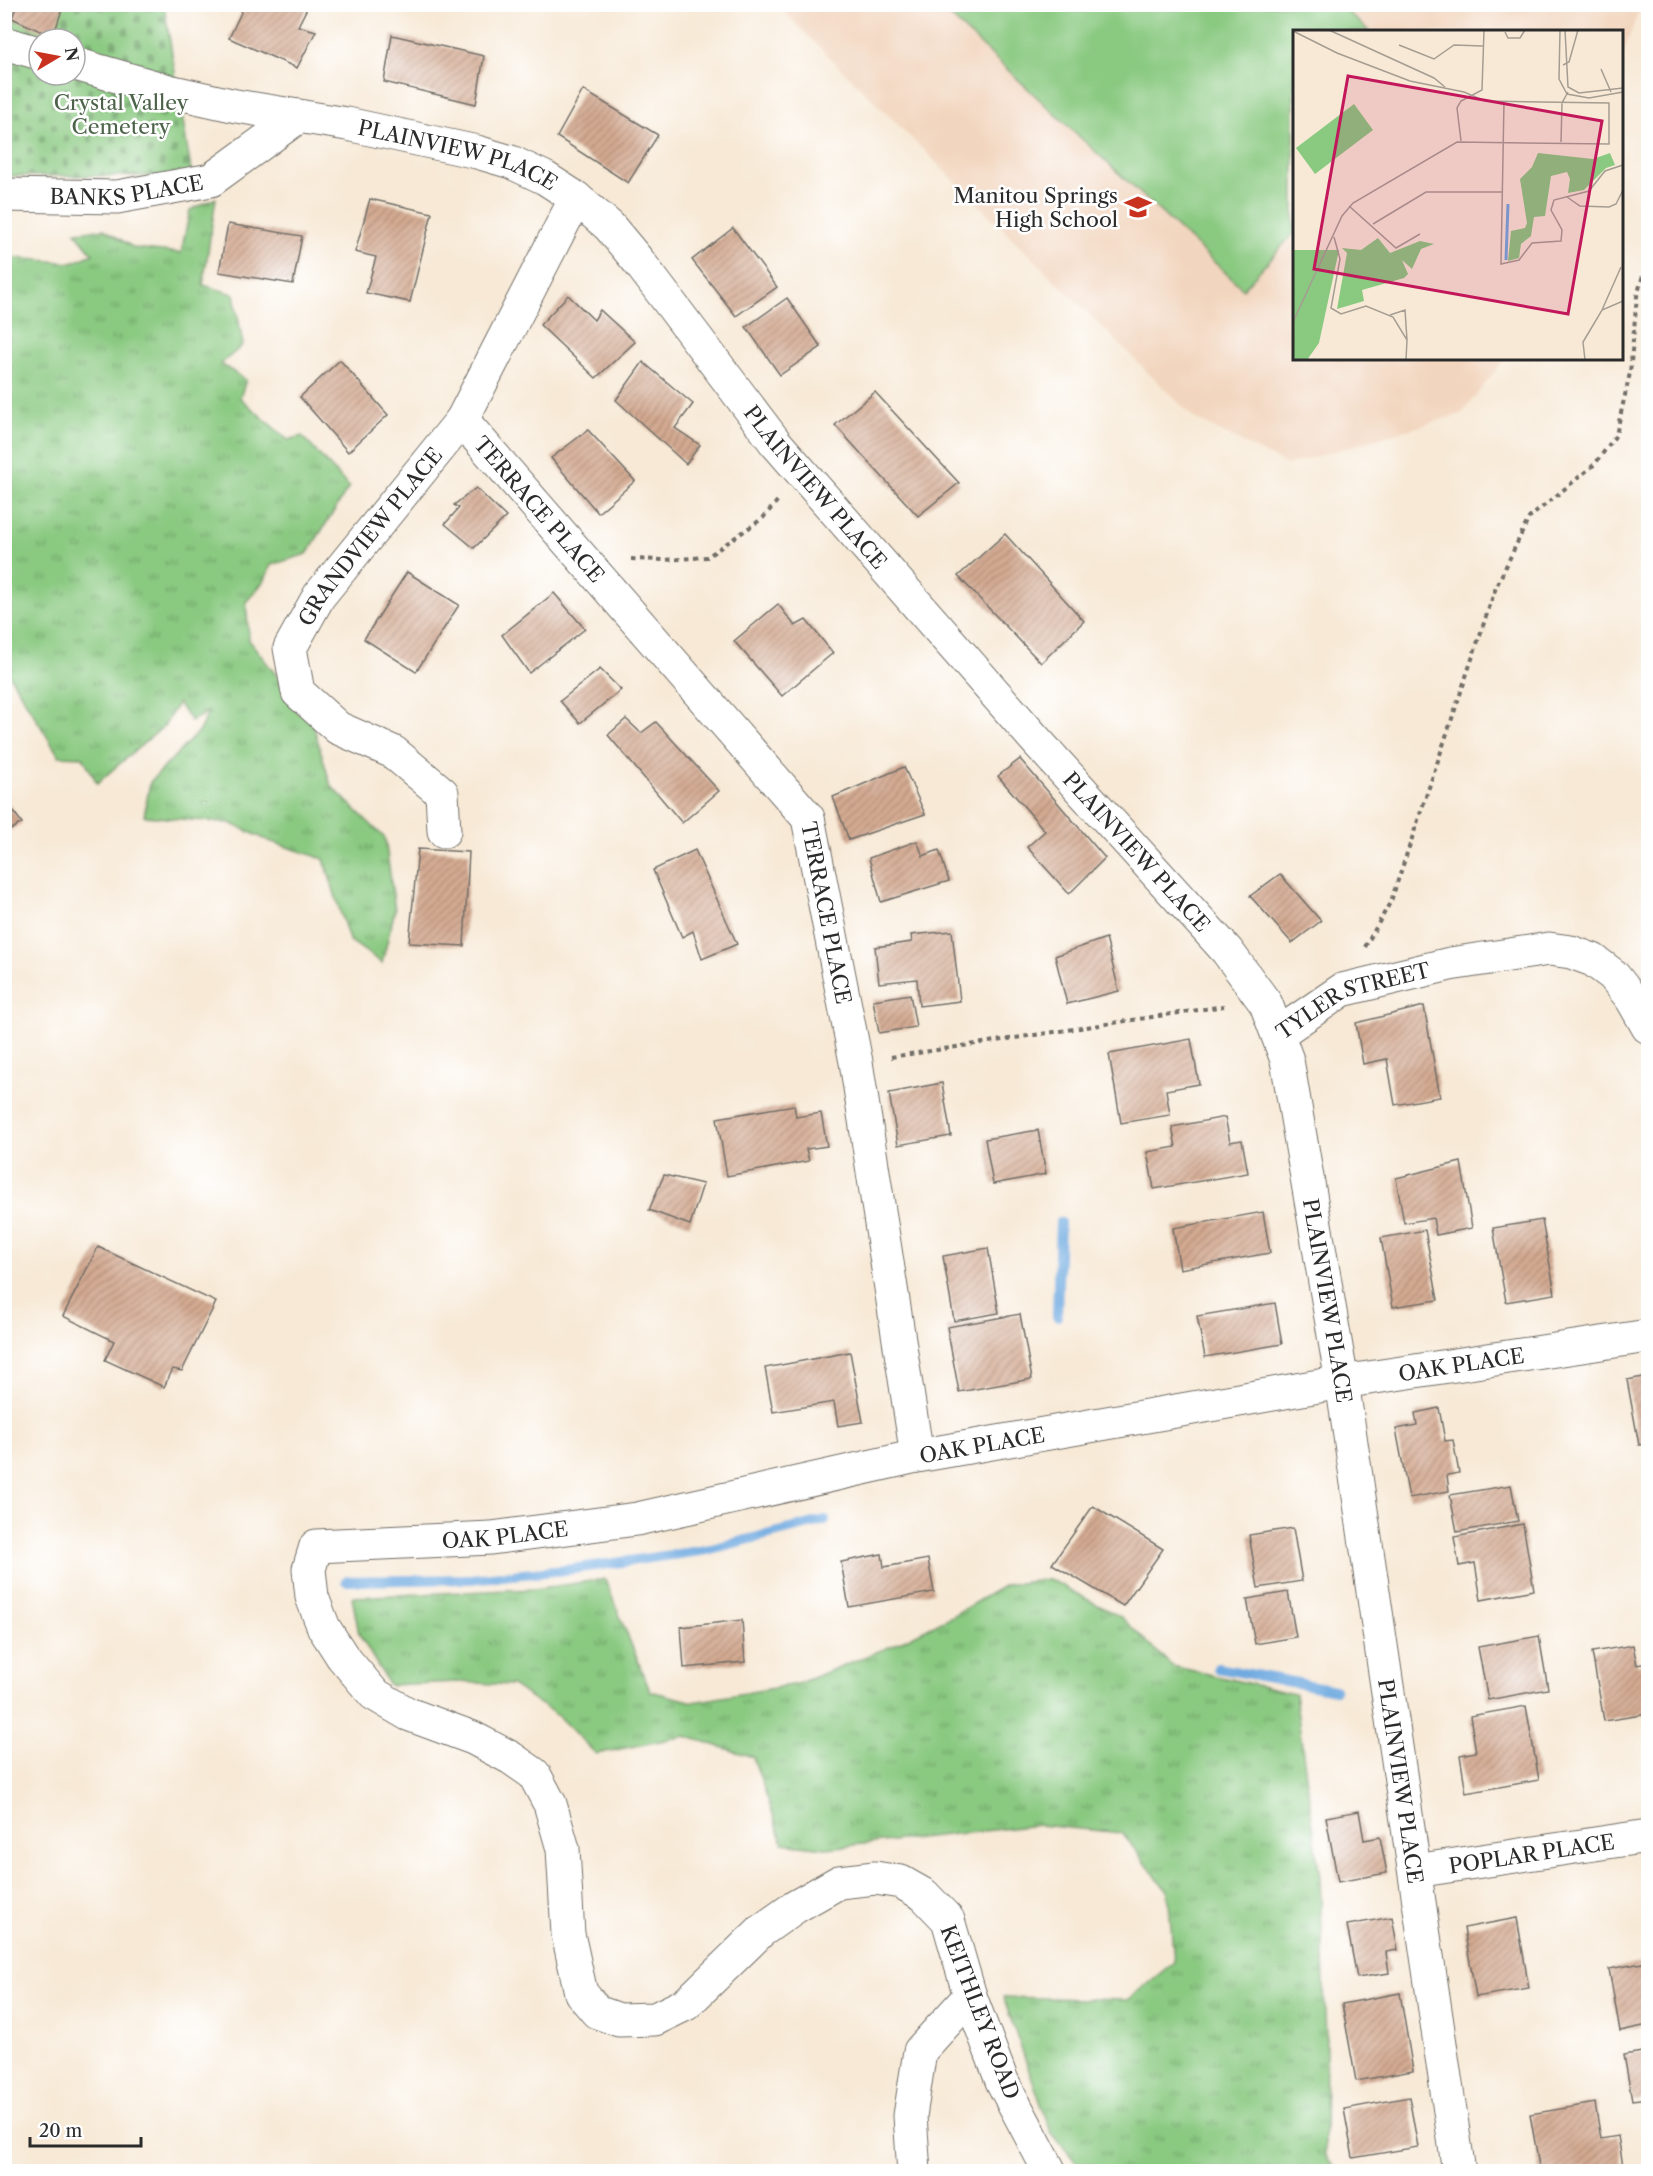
<svg xmlns="http://www.w3.org/2000/svg" width="1653" height="2176" font-family="'Libre Caslon Text',serif">
	<style>
		.built { fill: #f2d5be }
		.grass { fill: url(#grass-tufts); stroke: #5a7a56; stroke-width: 1.5 }
		.cemetery { fill: url(#cemetery-stones); stroke: #5a7a56; stroke-width: 1.5; fill-rule: evenodd }
		.pitch { fill: #89c980; stroke: #5a7a56; stroke-width: 1.5 }
		.lines { fill: none; stroke-linecap: round; stroke-linejoin: round }
		.stream { stroke: #6faae0; stroke-width: 10 }
		.building { fill: url(#building-hatch) }
		.minor-casing { stroke: #726e67; stroke-width: 35 }
		.path { stroke: #726e67; stroke-width: 4; stroke-dasharray: 4.5 4.5; stroke-linecap: butt }
		.minor { stroke: #fff; stroke-width: 33 }
		.labels { text-anchor: middle; dominant-baseline: central; stroke-width: 5; stroke-linejoin: round; paint-order: stroke }
		.park-label { font-size: 21px; fill: #4c6249; stroke: #fff }
		.street-label { font-size: 21px; fill: #2b2b2b; stroke: #fff }
		.poi-label { font-size: 21px; fill: #2b2b2b; stroke: #fff; text-anchor: end }
		.inset-river { fill: none; stroke: #6faae0; stroke-width: 3 }
		.inset-road { fill: none; stroke: #a59d92; stroke-width: 1.5 }
		.view { fill: #c2185b; fill-opacity: 0.15; stroke: #c2185b; stroke-width: 3 }
		.inset-edge { fill: none; stroke: #2b2b2b; stroke-width: 3 }
	</style>
	<defs>
		<pattern id="grass-tufts" width="24" height="20" patternUnits="userSpaceOnUse" patternTransform="scale(1.5)"><rect width="24" height="20" fill="#89c980"/><path d="M3 7l-1-3M5 7V3M7 7l1-3M15 17l-1-3M17 17v-4M19 17l1-3" fill="none" stroke="#70a369"/></pattern>
		<pattern id="cemetery-stones" width="16" height="16" patternUnits="userSpaceOnUse" patternTransform="scale(1.5)"><rect width="16" height="16" fill="#89c980"/><path d="M2 7V4a2 2 0 0 1 4 0v3zM10 15v-3a2 2 0 0 1 4 0v3z" fill="#70a369"/></pattern>
		<pattern id="building-hatch" width="6" height="6" patternUnits="userSpaceOnUse" patternTransform="scale(1.5)"><rect width="6" height="6" fill="#d4aa92"/><path d="M-1 1l2-2M0 6l6-6M5 7l2-2" fill="none" stroke="#ac8b77"/></pattern>
	</defs>
	<rect width="100%" height="100%" fill="#fff"/>
	<filter id="ink" filterUnits="userSpaceOnUse"><feTurbulence type="fractalNoise" baseFrequency=".0167" numOctaves="2"/><feDisplacementMap in="SourceGraphic" scale="12" xChannelSelector="R" yChannelSelector="G"/><feConvolveMatrix kernelMatrix="1 2 1 2 8 2 1 2 1" color-interpolation-filters="sRGB"/></filter>
	<filter id="wash" filterUnits="userSpaceOnUse"><feTurbulence type="fractalNoise" baseFrequency=".008" numOctaves="4" result="noise"/><feDisplacementMap in="SourceGraphic" scale="24" xChannelSelector="R" yChannelSelector="G"/><feGaussianBlur stdDeviation="1.35" result="paint"/><feColorMatrix in="noise" values="0 0 0 0 0 0 0 0 0 0 0 0 0 0 0 0 0 1.4 0 .05"/><feComposite in="paint" operator="in"/></filter>
	<g filter="url(#wash)">
		<rect width="100%" height="100%" fill="#f7e9d6"/>
		<polygon class="built" points="777,5 1641,5 1622,56 1622,32 1294,32 1294,358 1505,359 1461,414 1287,465 1194,418"/>
		<g class="grass">
			<polygon points="216,198 203,285 234,294 243,345 221,364 246,380 240,398 288,440 302,436 349,487 307,554 271,565 265,580 246,602 249,640 312,721 331,786 385,838 395,910 382,963 349,940 324,859 269,841 230,823 144,816 150,782 199,731 208,712 191,721 178,703 164,726 97,783 83,757 59,756 5,668 5,257 72,263 93,254 75,232 104,229 134,248 181,253 190,210"/>
			<polygon points="605,1579 650,1691 694,1702 797,1684 894,1645 952,1616 1005,1585 1049,1579 1121,1617 1172,1666 1295,1694 1320,1878 1326,2038 1325,2155 1338,2171 1083,2171 1051,2132 1003,1997 1127,2000 1174,1962 1168,1892 1122,1833 1039,1825 826,1848 783,1843 753,1757 685,1736 596,1754 558,1716 512,1685 458,1682 389,1685 359,1634 352,1597 535,1589"/>
		</g>
		<path class="cemetery" d="M 4,5 L 164,5 L 192,176 L 5,176 ZM 39,39 L 75,39 L 75,75 L 39,75 Z"/>
		<polygon class="pitch" points="938,5 1340,5 1369,31 1294,32 1294,233 1243,289"/>
		<g class="lines">
			<g class="stream">
				<polyline points="1057,1316 1060,1222"/>
				<polyline points="346,1581 470,1579 565,1570 707,1550 825,1520"/>
				<polyline points="1218,1668 1335,1690"/>
			</g>
		</g>
		<g id="blocks">
			<g class="building">
				<polygon points="17,4 64,4 53,37 12,18"/>
				<polygon points="245,4 299,4 307,8 298,26 316,31 297,68 229,38"/>
				<polygon points="392,35 484,56 476,104 384,82"/>
				<polygon points="583,90 658,135 628,183 557,137"/>
				<polygon points="370,199 432,213 410,302 366,293 376,257 355,252"/>
				<polygon points="228,224 302,236 293,284 219,272"/>
				<polygon points="733,228 777,287 736,316 692,260"/>
				<polygon points="568,295 594,320 600,310 635,342 596,378 540,325"/>
				<polygon points="787,298 821,347 780,375 746,327"/>
				<polygon points="340,360 388,415 348,452 300,397"/>
				<polygon points="643,362 693,404 675,428 700,445 686,464 616,400"/>
				<polygon points="875,392 959,483 918,516 835,425"/>
				<polygon points="588,430 635,481 598,513 551,458"/>
				<polygon points="476,488 506,517 474,548 445,524 459,508 454,505"/>
				<polygon points="1005,534 1084,621 1041,663 958,576"/>
				<polygon points="407,572 459,605 416,672 364,639"/>
				<polygon points="554,593 585,629 529,673 502,635"/>
				<polygon points="778,604 795,626 806,620 833,653 782,696 734,641"/>
				<polygon points="600,669 621,690 580,723 560,701"/>
				<polygon points="626,719 641,733 656,722 719,791 682,823 608,735"/>
				<polygon points="1020,759 1105,858 1069,894 1027,847 1045,831 998,776"/>
				<polygon points="904,767 925,814 849,840 833,797"/>
				<polygon points="4,798 22,823 4,834"/>
				<polygon points="917,841 923,856 939,850 949,881 881,902 869,858"/>
				<polygon points="418,849 469,852 464,946 409,943"/>
				<polygon points="695,850 737,944 702,959 693,931 682,937 653,870"/>
				<polygon points="1280,874 1321,921 1292,943 1250,896"/>
				<polygon points="952,931 960,1001 919,1006 917,979 879,983 875,947 912,942 911,935"/>
				<polygon points="1106,938 1119,991 1067,1004 1055,956"/>
				<polygon points="910,994 916,1027 879,1033 873,1000"/>
				<polygon points="1424,1006 1440,1097 1395,1105 1387,1059 1363,1064 1356,1023"/>
				<polygon points="1191,1039 1199,1084 1166,1090 1170,1115 1121,1123 1109,1054"/>
				<polygon points="942,1083 951,1136 898,1145 889,1093"/>
				<polygon points="794,1105 796,1117 821,1113 827,1146 806,1149 809,1161 727,1176 717,1118"/>
				<polygon points="1225,1117 1230,1142 1242,1140 1248,1173 1154,1189 1147,1152 1176,1147 1172,1127"/>
				<polygon points="1038,1130 1046,1174 993,1184 985,1139"/>
				<polygon points="1461,1162 1472,1228 1436,1235 1433,1218 1404,1223 1396,1178"/>
				<polygon points="664,1175 703,1184 690,1225 649,1210"/>
				<polygon points="1263,1212 1270,1253 1180,1269 1173,1228"/>
				<polygon points="1542,1220 1555,1294 1506,1302 1493,1228"/>
				<polygon points="1425,1230 1438,1300 1393,1307 1381,1238"/>
				<polygon points="98,1247 216,1302 182,1371 173,1369 164,1387 105,1360 114,1341 63,1316"/>
				<polygon points="988,1248 999,1313 954,1321 943,1256"/>
				<polygon points="1275,1303 1282,1344 1205,1357 1197,1316"/>
				<polygon points="1020,1314 1032,1379 959,1392 947,1327"/>
				<polygon points="850,1352 863,1422 838,1426 834,1402 773,1412 765,1368"/>
				<polygon points="1648,1376 1648,1443 1639,1445 1627,1380"/>
				<polygon points="1439,1408 1445,1441 1453,1440 1459,1473 1447,1475 1449,1491 1409,1498 1396,1429 1417,1425 1415,1413"/>
				<polygon points="1511,1485 1518,1521 1457,1532 1450,1495"/>
				<polygon points="1093,1506 1163,1549 1123,1606 1052,1564"/>
				<polygon points="1523,1524 1534,1590 1481,1600 1475,1563 1459,1566 1454,1537"/>
				<polygon points="1293,1528 1302,1581 1258,1588 1249,1535"/>
				<polygon points="882,1554 884,1567 928,1559 934,1592 849,1607 841,1562"/>
				<polygon points="1288,1592 1296,1637 1255,1644 1247,1599"/>
				<polygon points="742,1620 745,1662 684,1668 681,1627"/>
				<polygon points="1539,1636 1548,1689 1488,1700 1478,1647"/>
				<polygon points="1633,1645 1637,1665 1648,1663 1648,1714 1604,1721 1592,1652"/>
				<polygon points="1526,1706 1539,1780 1466,1793 1460,1755 1476,1752 1470,1716"/>
				<polygon points="1359,1811 1364,1840 1380,1837 1387,1873 1338,1882 1326,1817"/>
				<polygon points="1392,1917 1398,1950 1386,1952 1389,1973 1357,1978 1347,1925"/>
				<polygon points="1517,1918 1529,1988 1476,1997 1464,1928"/>
				<polygon points="1648,1962 1648,2025 1620,2031 1609,1969"/>
				<polygon points="1400,1993 1413,2071 1356,2081 1342,2004"/>
				<polygon points="1648,2051 1648,2098 1632,2100 1624,2055"/>
				<polygon points="1409,2097 1418,2147 1353,2158 1344,2109"/>
				<polygon points="1595,2103 1601,2139 1618,2136 1624,2172 1591,2172 1590,2167 1564,2172 1540,2172 1530,2114"/>
			</g>
		</g>
	</g>
	<g filter="url(#ink)">
		<use href="#blocks" fill-opacity="0" stroke="#726e67" stroke-width="1.5"/>
		<g class="lines">
			<defs>
				<g id="minor">
					<polyline points="4,43 39,53"/>
					<path id="s1" d="M 75,64 L 169,91 L 236,106 L 347,124 L 477,152 L 511,162 L 545,178 L 576,198 L 609,226 L 639,262 L 775,442 L 1034,738 L 1227,951 L 1266,1004 L 1287,1060 L 1342,1382 L 1459,2172"/>
					<path id="s2" d="M 4,195 L 117,197 L 211,180 L 299,116"/>
					<path id="s3" d="M 462,420 L 808,818 L 856,1062 L 917,1456"/>
					<path id="s4" d="M 444,831 L 442,793 L 393,752 L 338,728 L 298,692 L 290,648 L 319,596 L 462,420 L 576,198"/>
					<path id="s5" d="M 1278,1034 L 1342,990 L 1450,964 L 1549,949 L 1571,952 L 1593,960 L 1613,975 L 1632,999 L 1648,1027"/>
					<path id="s6" d="M 1415,1871 L 1648,1836"/>
					<polyline points="914,2172 910,2116 920,2051 970,1996"/>
					<path id="s7" d="M 1050,2172 L 1002,2081 L 970,1996 L 948,1920 L 924,1895 L 901,1882 L 875,1878 L 839,1882 L 795,1907 L 761,1931 L 686,2004 L 655,2019 L 619,2020 L 597,2012 L 581,1993 L 568,1934 L 563,1849 L 550,1804 L 534,1774 L 511,1758 L 473,1738 L 408,1714 L 374,1694 L 342,1656 L 324,1628 L 312,1597 L 309,1569 L 316,1546 L 491,1538 L 637,1519 L 917,1456 L 1342,1382 L 1648,1336"/>
				</g>
			</defs>
			<use href="#minor" class="minor-casing"/>
			<g class="path">
				<polyline points="631,559 665,560 707,557 763,518 779,499"/>
				<polyline points="1365,947 1391,901 1496,587 1529,518 1595,464 1616,435 1630,373 1637,296 1648,258"/>
				<polyline points="891,1057 1224,1006"/>
			</g>
			<use href="#minor" class="minor"/>
		</g>
	</g>
	<defs>
		<symbol id="school-bare" viewBox="-9 -9 18 18"><path d="M0-5L7-2L0 1L-7-2ZM-4 1L0 2.5L4 1V4Q0 6-4 4Z" fill="#c8321e" stroke="#fff" stroke-width="2.5" paint-order="stroke"/></symbol>
	</defs>
	<g fill-rule="evenodd">
		<use href="#school-bare" x="1119" y="188" width="38" height="38"/>
	</g>
	<g class="labels">
		<g class="park-label">
			<text x="121" y="102">Crystal Valley<tspan x="121" dy="24">Cemetery</tspan></text>
		</g>
		<g class="street-label">
			<text stroke="none"><textPath href="#s1" startOffset="394">PLAINVIEW PLACE</textPath></text>
			<text stroke="none"><textPath href="#s2" startOffset="123">BANKS PLACE</textPath></text>
			<text stroke="none"><textPath href="#s1" startOffset="898">PLAINVIEW PLACE</textPath></text>
			<text stroke="none"><textPath href="#s3" startOffset="118">TERRACE PLACE</textPath></text>
			<text stroke="none"><textPath href="#s4" startOffset="398">GRANDVIEW PLACE</textPath></text>
			<text stroke="none"><textPath href="#s1" startOffset="1384">PLAINVIEW PLACE</textPath></text>
			<text stroke="none"><textPath href="#s3" startOffset="624">TERRACE PLACE</textPath></text>
			<text stroke="none"><textPath href="#s5" startOffset="84">TYLER STREET</textPath></text>
			<text stroke="none"><textPath href="#s1" startOffset="1888">PLAINVIEW PLACE</textPath></text>
			<text stroke="none"><textPath href="#s7" startOffset="2448">OAK PLACE</textPath></text>
			<text stroke="none"><textPath href="#s7" startOffset="1962">OAK PLACE</textPath></text>
			<text stroke="none"><textPath href="#s7" startOffset="1476">OAK PLACE</textPath></text>
			<text stroke="none"><textPath href="#s1" startOffset="2374">PLAINVIEW PLACE</textPath></text>
			<text stroke="none"><textPath href="#s6" startOffset="118">POPLAR PLACE</textPath></text>
			<text transform="translate(980 2012) rotate(69)">KEITHLEY ROAD</text>
		</g>
		<g class="poi-label">
			<text x="1118" y="195">Manitou Springs<tspan x="1118" dy="24">High School</tspan></text>
		</g>
	</g>
	<g transform="translate(1293 30)">
		<rect width="330" height="330" fill="#f7e9d6"/>
		<path d="M 245,123 L 300,129 L 317,123 L 322,135 L 313,138 L 291,160 L 275,163 L 277,149 L 274,142 L 258,146 L 252,186 L 241,187 L 238,206 L 228,214 L 226,228 L 215,231 L 218,201 L 232,198 L 234,193 L 227,149 L 239,137 ZM 85,208 L 97,223 L 127,211 L 141,214 L 128,219 L 119,239 L 109,230 L 115,244 L 111,248 L 69,260 L 71,271 L 44,279 L 54,223 L 49,218 L 68,220 Z" fill="#89c980"/>
		<path d="M 0,220 L 46,220 L 26,313 L 14,330 L 0,330 Z" fill="#89c980"/>
		<path d="M 61,74 L 80,100 L 22,144 L 3,118 Z" fill="#89c980"/>
		<path class="inset-river" d="M 213,230 L 215,174"/>
		<path class="inset-road" d="M 36,0 L 141,48 L 152,57M 267,0 L 266,49 L 274,64 L 296,68 L 330,62M 272,0 L 275,57 L 286,63 L 330,58M 0,1 L 44,23 L 117,51 L 171,62 L 192,71 L 316,73 L 316,114 L 164,112 L 60,173 L 49,186 L 0,292M 212,2 L 215,8 L 227,8 L 232,0M 106,15 L 141,29 L 161,15 L 190,16M 270,35 L 276,32 L 285,0M 308,39 L 318,62M 211,72 L 208,234 L 226,230 L 239,213 L 268,211 L 269,200 L 258,180 L 261,170 L 296,161 L 312,141 L 330,135M 168,111 L 164,78 L 168,71 L 189,60 L 191,0M 268,112 L 269,73 L 275,62M 274,167 L 287,176 L 316,177 L 323,174 L 330,160M 56,176 L 103,218 L 127,204M 80,194 L 133,162 L 210,162M 41,207 L 47,229 L 38,278 L 48,284 L 73,276 L 100,287 L 114,310 L 113,330M 309,280 L 328,237M 97,285 L 112,280 L 114,310M 292,330 L 290,312 L 309,280 L 330,271"/>
		<path class="view" d="M 55,46 L 309,91 L 275,284 L 21,239 Z"/>
		<rect width="330" height="330" class="inset-edge"/>
	</g>
	<rect width="1653" height="2176" fill="none" stroke="#fff" stroke-width="24"/>
	<g transform="translate(57 57) rotate(80)"><circle r="28" fill="#ffffff" stroke="#aaaaaa" stroke-width="1.5"/>
	<path d="M0-4.5L10 22L0 15L-10 22Z" fill="#c8321e"/>
	<text y="-9" font-size="16" font-weight="bold" text-anchor="middle" fill="#2b2b2b">N</text>
	</g>
	<path d="M30 2137v9h111v-9" fill="none" stroke="#2b2b2b" stroke-width="3"/>
	<text x="39" y="2137" font-size="18" fill="#2b2b2b" stroke="#ffffff" stroke-width="4.5" paint-order="stroke">20 m</text>
</svg>
